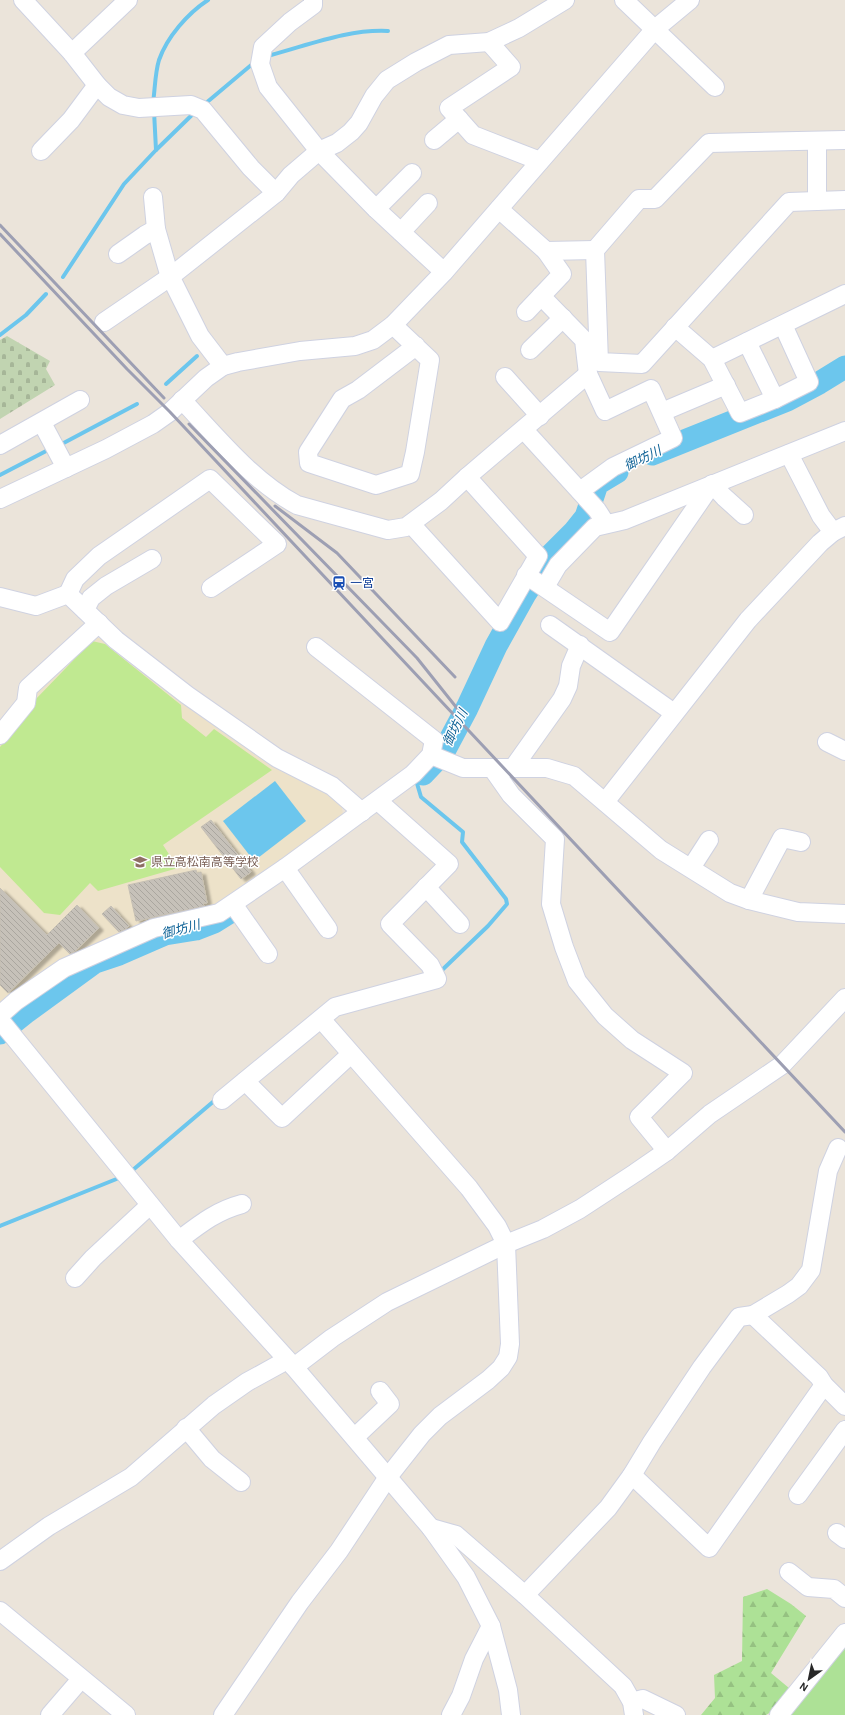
<svg xmlns="http://www.w3.org/2000/svg" width="845" height="1715" font-family="'Alegreya Sans','Noto Sans JP',sans-serif">
	<style>
		.education { fill: #ede2c9 }
		.grass { fill: #ade196 }
		.forest { fill: url(#forest-firs) }
		.cemetery { fill: url(#cemetery-stones) }
		.pitch { fill: #c0e991 }
		.water { fill: #6cc6ed }
		.lines { fill: none; stroke-linecap: round; stroke-linejoin: round }
		.stream { stroke: #6cc6ed; stroke-width: 4 }
		.river { stroke: #6cc6ed; stroke-width: 23 }
		.building { fill: url(#building-back-hatch); stroke: #c6c0b4; filter: url(#shadow) }
		.minor-casing { stroke: #cfd2e1; stroke-width: 20 }
		.minor { stroke: #fff; stroke-width: 18 }
		.rail { stroke: #9d9fb3; stroke-width: 3 }
		.labels { text-anchor: middle; dominant-baseline: central; stroke-width: 3; stroke-linejoin: round; paint-order: stroke }
		.transit-label { font-size: 12px; fill: #164399; stroke: #fff; text-anchor: start }
		.education-label { font-size: 12px; fill: #785e54; stroke: #fff; text-anchor: start }
		.water-label { font-size: 13px; font-style: italic; fill: #0e6296; stroke: #fff }
	</style>
	<defs>
		<pattern id="forest-firs" width="22" height="20" patternUnits="userSpaceOnUse"><rect width="22" height="20" fill="#ade196"/><path d="M5 1l3.5 6h-7zM16 11l3.5 6h-7z" fill="#95c181"/></pattern>
		<pattern id="cemetery-stones" width="16" height="16" patternUnits="userSpaceOnUse"><rect width="16" height="16" fill="#c1d4b1"/><path d="M2 7V4a2 2 0 0 1 4 0v3zM10 15v-3a2 2 0 0 1 4 0v3z" fill="#a6b698"/></pattern>
		<pattern id="building-back-hatch" width="6" height="6" patternUnits="userSpaceOnUse"><rect width="6" height="6" fill="#c6c1b9"/><path d="M-1 5l2 2M0 0l6 6M5-1l2 2" fill="none" stroke="#aaa69f"/></pattern>
		<filter id="shadow"><feDropShadow dx="4.5" dy="2.5" stdDeviation="1" flood-color="#0004"/></filter>
	</defs>
	<rect width="100%" height="100%" fill="#ebe4da"/>
	<polygon class="education" points="91,637 105,639 264,760 310,782 341,801 343,815 218,910 150,925 0,1011 0,744 27,713 26,707 41,683"/>
	<polygon class="grass" points="845,1633 845,1715 779,1715"/>
	<polygon class="forest" points="767,1589 791,1604 806,1616 771,1673 789,1688 771,1712 766,1715 701,1715 715,1698 714,1675 742,1661 743,1597"/>
	<polygon class="cemetery" points="7,336 50,361 46,369 55,385 0,419 0,340"/>
	<polygon class="pitch" points="92,641 105,644 181,705 182,718 206,737 214,729 272,770 163,845 178,868 98,891 90,883 60,915 44,913 0,867 0,747 36,704 34,701"/>
	<polygon class="water" points="275,781 306,821 254,861 223,821"/>
	<g class="lines">
		<g class="stream">
			<path d="M 271,55 C 309,45 348,29 388,31"/>
			<path d="M 153,103 C 155,89 155,73 159,60 C 167,37 188,13 208,0"/>
			<polyline points="206,103 256,61"/>
			<polyline points="156,150 195,112"/>
			<polyline points="63,277 124,184 156,150 154,111"/>
			<polyline points="0,335 26,315 46,294"/>
			<polyline points="166,384 197,356"/>
			<polyline points="58,446 137,404"/>
			<polyline points="0,475 50,449"/>
			<polyline points="416,780 421,797 463,832 462,842 506,899 507,904 488,926 440,972"/>
			<polyline points="134,1169 214,1101"/>
			<polyline points="0,1226 119,1178"/>
		</g>
		<g class="river">
			<polyline points="652,454 787,400 819,383 845,367"/>
			<polyline points="423,774 443,753 467,708 496,646 525,594 550,556 574,532 586,517 597,484 617,472"/>
			<polyline points="0,1033 25,1013 95,962 119,954 165,934 196,929 214,922 230,912"/>
		</g>
	</g>
	<g class="building">
		<polygon points="211,820 251,872 241,879 201,827"/>
		<polygon points="196,870 197,873 201,872 207,903 203,903 204,906 136,921 128,885"/>
		<polygon points="0,888 47,935 77,905 99,928 75,951 70,954 59,943 8,993 0,985"/>
		<polygon points="111,906 129,926 126,929 119,932 102,914"/>
	</g>
	<g class="lines">
		<defs>
			<g id="minor">
				<polyline points="23,0 72,53 97,85 109,97 123,105 139,108 191,105 203,110 251,168 276,193"/>
				<polyline points="313,0 313,5 290,22 263,47 260,64 268,87 319,151 376,209 444,272"/>
				<polyline points="624,0 715,87"/>
				<polyline points="489,42 511,67 449,108 473,135 540,161"/>
				<polyline points="72,53 128,0"/>
				<polyline points="434,140 459,119"/>
				<polyline points="845,140 709,143 655,199 639,199 595,250 599,362 642,364 789,202 845,200"/>
				<polyline points="817,141 817,201"/>
				<polyline points="41,151 71,120 97,85"/>
				<polyline points="153,197 156,229 169,274 200,336 223,366"/>
				<polyline points="376,209 412,173"/>
				<polyline points="499,209 546,251 595,250"/>
				<polyline points="401,232 428,203"/>
				<polyline points="118,254 145,235 156,229"/>
				<polyline points="541,296 584,340 588,374 605,411 651,389 673,438 613,467 580,491"/>
				<polyline points="526,312 562,274 546,251"/>
				<polyline points="104,322 170,277 276,193 291,175 319,151 337,143 351,132 359,123 374,96 387,80 416,62 449,45 489,42 519,28 565,0"/>
				<polyline points="393,325 430,360 415,452 410,474 376,485 309,463 308,452 342,399 358,390 416,346"/>
				<polyline points="675,327 712,359 740,413 775,399 809,382 783,325"/>
				<polyline points="747,342 775,399"/>
				<polyline points="530,350 563,318"/>
				<polyline points="712,359 845,294"/>
				<polyline points="505,377 540,416"/>
				<path d="M 182,400 C 217,437 252,481 297,505 L 388,530 L 406,527 L 441,501 L 467,477 L 588,374"/>
				<polyline points="662,412 726,385"/>
				<polyline points="42,423 66,468"/>
				<polyline points="524,430 597,510 606,524"/>
				<polyline points="0,445 80,400"/>
				<polyline points="789,454 821,516 833,532"/>
				<polyline points="0,499 106,449 153,424 170,412 206,378 223,366 238,362 300,351 355,346 373,340 393,325 444,272 655,29 690,0"/>
				<polyline points="411,524 500,622 538,556 467,477"/>
				<polyline points="526,575 610,632 712,484 724,497 744,515"/>
				<polyline points="545,587 558,565 595,527 625,520 845,431"/>
				<polyline points="68,594 75,579 99,556 210,479 277,544 211,588"/>
				<polyline points="0,597 36,606 68,594 116,640 187,695 277,758 332,786 362,812"/>
				<polyline points="85,610 91,598 106,586 152,559"/>
				<polyline points="550,625 674,713"/>
				<polyline points="0,735 26,703 28,688 99,623"/>
				<polyline points="827,742 845,751"/>
				<polyline points="431,755 463,768 547,768 574,776 661,850 730,893 749,900 798,912 845,914"/>
				<polyline points="492,768 511,795 555,839 551,904 564,947 577,981 605,1016 632,1040 683,1073 639,1117 667,1151"/>
				<polyline points="513,768 562,699 568,686 571,666 580,645"/>
				<polyline points="605,802 748,620 820,543 833,532 845,526"/>
				<polyline points="285,868 328,929"/>
				<polyline points="691,868 709,840"/>
				<polyline points="426,887 460,924"/>
				<polyline points="749,900 782,838 801,842"/>
				<polyline points="233,904 268,954"/>
				<polyline points="0,1015 16,1001 64,968 154,928 219,913 285,868 413,774 431,755 434,740 316,647"/>
				<polyline points="0,1020 179,1240 294,1367 431,1528 466,1577 491,1626 508,1690 511,1715"/>
				<polyline points="245,1081 282,1118 351,1054"/>
				<polyline points="222,1100 335,1007 437,979 430,965 390,924 449,864 378,801"/>
				<path d="M 179,1240 C 200,1224 216,1211 242,1204"/>
				<polyline points="75,1278 93,1258 150,1205"/>
				<polyline points="753,1315 819,1377 824,1385 845,1406"/>
				<polyline points="294,1367 332,1338 387,1302 506,1244 543,1229 580,1209 635,1173 667,1151 710,1114 782,1065 845,998"/>
				<polyline points="186,1428 212,1459 241,1482"/>
				<polyline points="355,1437 390,1404 380,1391"/>
				<polyline points="632,1475 709,1548 824,1385"/>
				<polyline points="798,1495 845,1430"/>
				<polyline points="431,1528 456,1535 525,1595 623,1686 632,1702 634,1715"/>
				<polyline points="837,1533 845,1539"/>
				<polyline points="0,1561 49,1526 131,1477 214,1405 247,1382 287,1360"/>
				<polyline points="789,1572 808,1587 834,1589 845,1598"/>
				<polyline points="525,1595 608,1508 632,1475 652,1442 702,1367 739,1317 753,1315 788,1294 799,1286 811,1270 828,1171 838,1148"/>
				<polyline points="0,1611 126,1715"/>
				<polyline points="632,1702 643,1699 676,1715"/>
				<polyline points="50,1715 81,1679"/>
				<polyline points="223,1715 300,1602 339,1551 388,1477 422,1434 440,1416 488,1380 501,1368 508,1357 510,1344 506,1244 497,1226 469,1188 321,1019"/>
				<polyline points="451,1715 461,1696 474,1659 491,1626"/>
				<polyline points="779,1715 845,1633"/>
			</g>
		</defs>
		<use href="#minor" class="minor-casing"/>
		<use href="#minor" class="minor"/>
		<g class="rail">
			<polyline points="0,225 164,398"/>
			<polyline points="0,234 127,369 170,412 845,1132"/>
			<polyline points="189,424 417,658 464,717"/>
			<polyline points="275,506 337,553 455,677"/>
		</g>
	</g>
	<defs>
		<symbol id="station-bare" viewBox="-9 -9 18 18"><path d="M-3-6H3Q5-6 5-4V2Q5 4 3 4L4.5 6H3L1.5 4h-3L-3 6H-4.5L-3 4Q-5 4-5 2V-4Q-5-6-3-6ZM-3.5-4v3h7v-3ZM-3.5 1v1.5H-2V1ZM2 1v1.5H3.5V1Z" fill="#1a4fb4" stroke="#fff" stroke-width="2.5" paint-order="stroke"/></symbol>
		<symbol id="school-bare" viewBox="-9 -9 18 18"><path d="M0-5L7-2L0 1L-7-2ZM-4 1L0 2.5L4 1V4Q0 6-4 4Z" fill="#8d6e63" stroke="#fff" stroke-width="2.5" paint-order="stroke"/></symbol>
	</defs>
	<g fill-rule="evenodd">
		<use href="#station-bare" x="329" y="573" width="20" height="20"/>
		<use href="#school-bare" x="130" y="852" width="20" height="20"/>
	</g>
	<g class="labels">
		<g class="transit-label">
			<text x="350" y="583">一宮</text>
		</g>
		<g class="education-label">
			<text x="151" y="862">県立高松南高等学校</text>
		</g>
		<g class="water-label">
			<text transform="translate(643 459) rotate(-26)">御坊川</text>
			<text transform="translate(456 728) rotate(-64)">御坊川</text>
			<text transform="translate(181 930) rotate(-15)">御坊川</text>
		</g>
	</g>
	<g transform="translate(809 1679) rotate(213)" stroke="#ffffff" stroke-width="3" paint-order="stroke">
	<path d="M0-3L7 15L0 10L-7 15Z" fill="#282828"/>
	<text y="-6" font-size="11" font-weight="bold" text-anchor="middle" fill="#282828">N</text>
	</g>
</svg>
